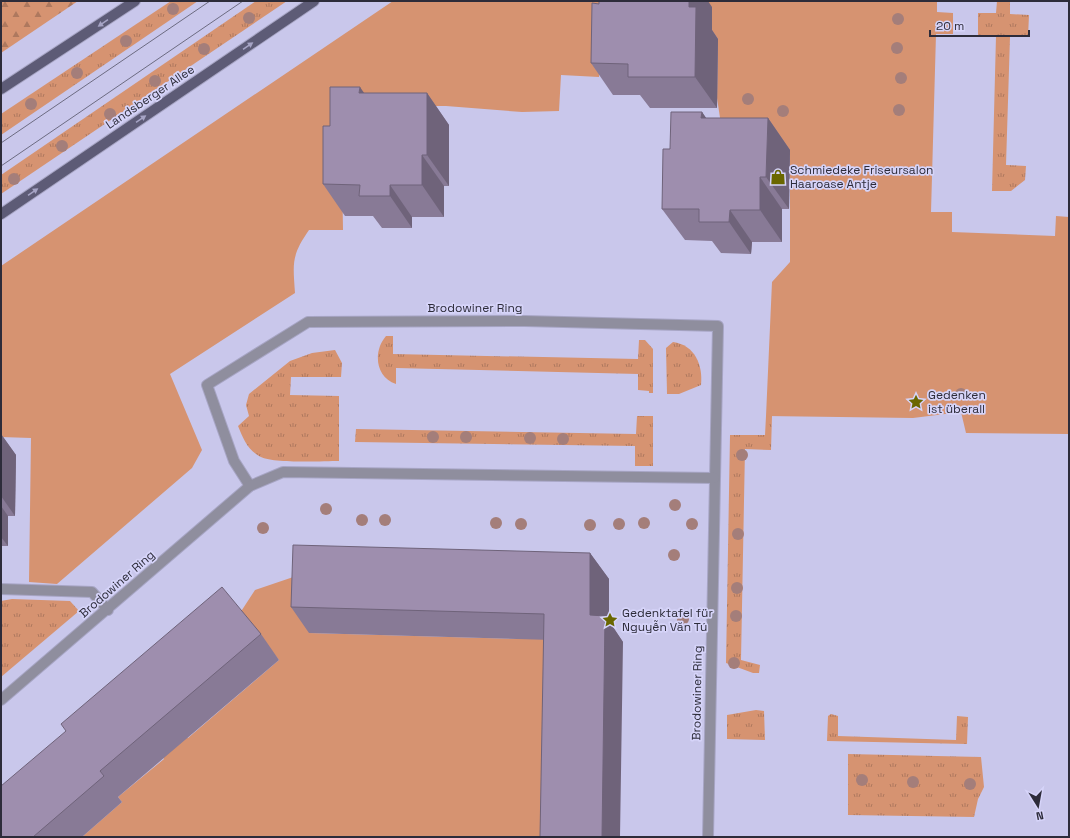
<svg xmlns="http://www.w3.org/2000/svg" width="1070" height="838" viewBox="0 0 1070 838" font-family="'Space Grotesk',sans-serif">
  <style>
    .grass { fill: url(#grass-tufts) }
    .forest { fill: url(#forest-firs) }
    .green { fill: #d69371 }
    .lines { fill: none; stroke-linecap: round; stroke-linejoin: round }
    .minor-casing { stroke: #a7a5c4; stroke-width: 12 }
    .major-casing { stroke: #a7a5c4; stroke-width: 12 }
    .minor { stroke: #8f8e9e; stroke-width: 10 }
    .major { stroke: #5d5b76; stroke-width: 10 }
    .tram { stroke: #6c6b81; stroke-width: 1 }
    .tree { fill: #a47e7a }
    .wall { fill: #887a96 }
    .shaded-wall { fill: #6f637a }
    .building { fill: #9e8eae; stroke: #6f637a }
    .oneway { fill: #a6a4c5 }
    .labels { text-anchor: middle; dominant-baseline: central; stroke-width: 3.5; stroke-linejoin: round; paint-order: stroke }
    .street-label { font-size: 12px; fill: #2d2c3a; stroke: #d6d4f9 }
    .poi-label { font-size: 12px; fill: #2d2c3a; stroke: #d6d4f9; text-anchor: start }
  </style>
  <defs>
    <pattern id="grass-tufts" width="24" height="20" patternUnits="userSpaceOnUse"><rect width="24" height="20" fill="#d69371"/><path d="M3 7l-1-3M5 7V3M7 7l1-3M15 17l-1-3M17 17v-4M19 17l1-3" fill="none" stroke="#ae785e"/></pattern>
    <pattern id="forest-firs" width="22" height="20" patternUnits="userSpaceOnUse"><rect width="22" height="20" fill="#d69371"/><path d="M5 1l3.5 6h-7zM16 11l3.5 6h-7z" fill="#ae785e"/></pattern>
  </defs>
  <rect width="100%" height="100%" fill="#c9c7eb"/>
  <g class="grass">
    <path d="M171,1h27l-197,134v-21z"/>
    <path d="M256,1h31l-286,193v-19z"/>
    <path d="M997,1h13v13l19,1 -1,22h-18l-4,128 20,1 -1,14 -14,11h-19l4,-155h-18v-23h18z"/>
    <path d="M386,336h7v18l245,5 1,-19h6l8,9v44h-4v-2l-11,-1v-16l-242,-6v16c-21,-7 -23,-33 -10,-48z"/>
    <path d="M673,342c22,3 30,23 28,43l-22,9h-12l-1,-46z"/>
    <path d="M335,350l7,13 -1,14h-50l-1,18 49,1v65c-17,0 -68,3 -80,-5 -12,-7 -16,-18 -21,-30l11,-10 -3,-11 3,-11 41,-33 22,-8z"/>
    <path d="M637,416h16v50h-18v-20l-280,-4 1,-13 280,5z"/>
    <path d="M766,416h6l-1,34 -26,-1 -4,211 19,5 -1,8h-6l-27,-10 4,-228h35z"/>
    <path d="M12,599l58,2 9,10 -78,66v-76z"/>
    <path d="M756,710l8,1 1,29 -38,-1v-24z"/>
    <path d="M831,714l7,2v20l118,4 1,-24 11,1 -1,27 -140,-3 1,-25z"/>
    <path d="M848,754l133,3 3,30 -6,12 -4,18 -126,-2z"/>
  </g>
  <path class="forest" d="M1,1h77l-77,52z"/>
  <g class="green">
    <path d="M393,1h223l-16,35 -1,41 -38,-2 -2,36 -37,1 -76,-6h-105l2,124h-34c-18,26 -16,33 -14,63l-125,81 32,76 -10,18 -135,116 -28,-2 2,-144 -30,-1v-171z"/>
    <path d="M691,1h246v11l16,1v21h-17l-5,178h21v20l103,4 1,-20 13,1v217l-103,-1 -5,-21 -48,6 -147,-2 6,-134 18,-20v-112l-66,-6 -7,-46 1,-59z"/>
    <path d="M311,571l-2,62 209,6 28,-12 12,210h-476l40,-35 -4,-5 46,-38 -3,-5 22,-20 5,4 91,-78 -39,-47 15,-23z"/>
  </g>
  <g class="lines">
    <defs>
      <g id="minor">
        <path d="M250,486l-16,-25 -27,-76 101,-63 217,-1 193,5 -10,511"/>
        <path d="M1,589l91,3 16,18"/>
        <path d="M1,700l249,-214 33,-14 431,6"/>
      </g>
      <g id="major">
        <path d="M1,89l134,-88"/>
        <path d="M1,214l313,-213"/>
      </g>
    </defs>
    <use href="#minor" class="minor-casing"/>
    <use href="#major" class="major-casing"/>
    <use href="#minor" class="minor"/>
    <use href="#major" class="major"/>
    <g class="tram">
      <path d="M1,143l209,-142"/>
      <path d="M1,166l242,-165"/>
    </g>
  </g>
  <g class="tree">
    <circle cx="173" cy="9" r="6"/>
    <circle cx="249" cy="18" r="6"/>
    <circle cx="898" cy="19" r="6"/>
    <circle cx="126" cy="41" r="6"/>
    <circle cx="897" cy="48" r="6"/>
    <circle cx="204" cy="49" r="6"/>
    <circle cx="77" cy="73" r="6"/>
    <circle cx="901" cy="78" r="6"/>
    <circle cx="155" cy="81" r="6"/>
    <circle cx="748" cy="99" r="6"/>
    <circle cx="31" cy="104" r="6"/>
    <circle cx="899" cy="110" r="6"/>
    <circle cx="783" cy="111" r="6"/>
    <circle cx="110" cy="114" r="6"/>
    <circle cx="62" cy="146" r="6"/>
    <circle cx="14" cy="179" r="6"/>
    <circle cx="961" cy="394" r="6"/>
    <circle cx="433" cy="437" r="6"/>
    <circle cx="466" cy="437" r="6"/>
    <circle cx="530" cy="438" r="6"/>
    <circle cx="563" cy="439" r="6"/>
    <circle cx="742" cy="455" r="6"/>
    <circle cx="675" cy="505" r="6"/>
    <circle cx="326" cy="509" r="6"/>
    <circle cx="362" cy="520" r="6"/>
    <circle cx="385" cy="520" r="6"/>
    <circle cx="496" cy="523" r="6"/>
    <circle cx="644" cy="523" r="6"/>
    <circle cx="521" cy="524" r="6"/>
    <circle cx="619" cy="524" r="6"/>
    <circle cx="692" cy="524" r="6"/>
    <circle cx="590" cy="525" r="6"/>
    <circle cx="263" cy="528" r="6"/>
    <circle cx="738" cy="534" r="6"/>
    <circle cx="674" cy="555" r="6"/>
    <circle cx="737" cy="588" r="6"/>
    <circle cx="736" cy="616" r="6"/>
    <circle cx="683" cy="619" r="6"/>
    <circle cx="734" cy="663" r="6"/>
    <circle cx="862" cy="780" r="6"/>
    <circle cx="913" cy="782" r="6"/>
    <circle cx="970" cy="784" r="6"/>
  </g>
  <g class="wall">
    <path d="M712,7v23l6,9 -1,69h-67l-10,-13h-27l-22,-32z"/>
    <path d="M364,93h63l22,32v61h-5v31h-32v11h-30l-9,-12h-28l-22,-32 7,-58z"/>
    <path d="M702,112l4,6h62l22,32 -1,59h-7v33h-30l-1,12 -30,-1 -9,-12 -27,-1 -23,-31 8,-60z"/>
    <path d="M1,434l15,21 -1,61h-7v30h-7z"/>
    <path d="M590,553l19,26v42l14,21 -314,-9 -18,-26z"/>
    <path d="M261,634l18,26 -161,137 4,5 -40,35h-81z"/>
  </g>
  <g class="shaded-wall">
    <path d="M689,1h19l4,6v23l6,9 -1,69 -22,-31 -6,-70z"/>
    <path d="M360,87l22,32 -23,-26z"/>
    <path d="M427,93l22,32v61l-22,-31z"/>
    <path d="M702,112l22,32 -23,-26z"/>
    <path d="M768,118l22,32 -1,59 -23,-32z"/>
    <path d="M422,155l22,31v31l-22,-32z"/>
    <path d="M760,177l22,32v33l-22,-32z"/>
    <path d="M390,185l22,32v11l-22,-32z"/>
    <path d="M730,210l22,32 -1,12 -22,-32z"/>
    <path d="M1,434l15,21 -1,61 -14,-20z"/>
    <path d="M1,506l7,10v30l-7,-9z"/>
    <path d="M590,553l19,26v42l14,21 -3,195h-18l-12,-222z"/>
  </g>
  <g class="building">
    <path d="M599,1h90v6h7l-1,70h-67v-13l-37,-1 1,-60 7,1z"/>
    <path d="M330,87h30l-1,6h68v62h-5v30h-32v11h-31l1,-11 -37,-1v-58h7z"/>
    <path d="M671,112h31l-1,6h67l-2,59h-6v33h-30l-1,12h-30v-13h-37l1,-60h7z"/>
    <path d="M293,545l297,8v62l15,1 -3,221h-62l4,-223 -253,-7z"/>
    <path d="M222,587l39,47 -161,137 4,5 -71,61h-32v-51l65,-55 -5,-7z"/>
  </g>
  <defs><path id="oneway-solid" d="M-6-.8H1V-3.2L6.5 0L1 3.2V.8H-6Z"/></defs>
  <g class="oneway">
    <use href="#oneway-solid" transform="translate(103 23) rotate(146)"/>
    <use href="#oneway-solid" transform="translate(248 46) rotate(-34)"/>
    <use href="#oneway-solid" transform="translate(141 119) rotate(-34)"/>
    <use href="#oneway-solid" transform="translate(33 192) rotate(-34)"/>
  </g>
  <defs>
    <symbol id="shop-bare" viewBox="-9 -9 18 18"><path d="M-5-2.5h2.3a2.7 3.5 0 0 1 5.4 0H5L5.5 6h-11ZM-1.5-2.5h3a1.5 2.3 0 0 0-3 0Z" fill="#6a6700" stroke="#d6d4f9" stroke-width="2.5" paint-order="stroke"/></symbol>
    <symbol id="sight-bare" viewBox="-9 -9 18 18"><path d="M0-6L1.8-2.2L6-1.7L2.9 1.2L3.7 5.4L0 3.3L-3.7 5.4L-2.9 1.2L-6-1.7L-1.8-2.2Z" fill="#6a6700" stroke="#d6d4f9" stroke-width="2.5" paint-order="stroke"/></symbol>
  </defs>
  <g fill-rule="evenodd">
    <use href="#shop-bare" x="767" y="166" width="22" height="22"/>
    <use href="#sight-bare" x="905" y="391" width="22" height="22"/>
    <use href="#sight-bare" x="599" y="609" width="22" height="22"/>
  </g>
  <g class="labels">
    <g class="street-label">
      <text transform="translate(150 97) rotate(-34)">Landsberger Allee</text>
      <text x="475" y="308">Brodowiner Ring</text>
      <text transform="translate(117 584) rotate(-41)">Brodowiner Ring</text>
      <text transform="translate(697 693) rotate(-89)">Brodowiner Ring</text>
    </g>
    <g class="poi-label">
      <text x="790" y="170">Schmiedeke Friseursalon<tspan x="790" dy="14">Haaroase Antje</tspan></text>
      <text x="928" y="395">Gedenken<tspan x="928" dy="14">ist überall</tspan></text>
      <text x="622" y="613">Gedenktafel für<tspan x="622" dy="14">Nguyễn Văn Tú</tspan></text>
    </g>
  </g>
  <rect width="1070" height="838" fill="none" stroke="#2d2c3a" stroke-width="4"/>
  <g transform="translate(1038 806) rotate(169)" stroke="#d6d4f9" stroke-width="3" paint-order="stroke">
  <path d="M0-3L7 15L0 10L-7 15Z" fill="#2d2c3a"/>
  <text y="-6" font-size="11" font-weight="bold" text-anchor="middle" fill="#2d2c3a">N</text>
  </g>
  <path d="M930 30v6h99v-6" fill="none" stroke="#2d2c3a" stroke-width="2"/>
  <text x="936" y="30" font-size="12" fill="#2d2c3a" stroke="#d6d4f9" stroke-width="3" paint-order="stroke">20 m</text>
</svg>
